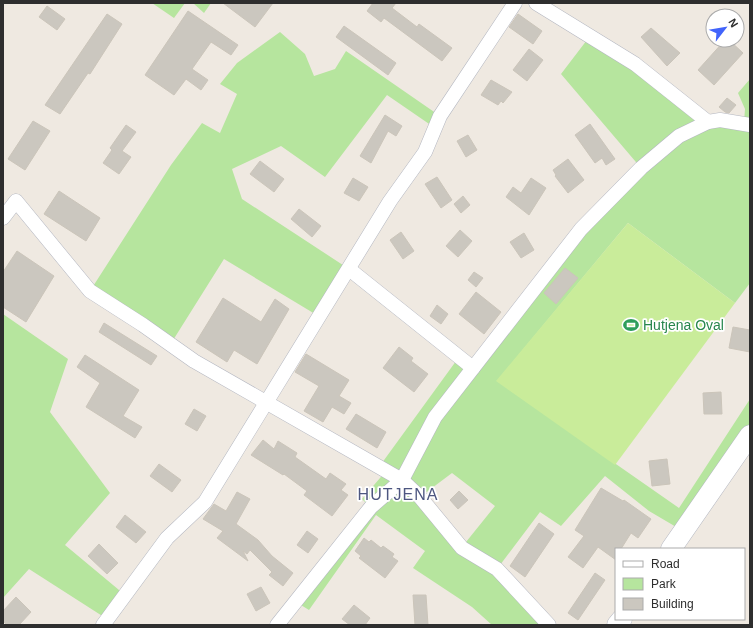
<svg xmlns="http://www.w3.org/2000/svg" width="753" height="628" viewBox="0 0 753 628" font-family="Arial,sans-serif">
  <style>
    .green { fill: #b6e59e; fill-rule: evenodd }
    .pitch { fill: #c9ec9a }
    .building { fill: #cbc7bf; stroke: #cbc5ba }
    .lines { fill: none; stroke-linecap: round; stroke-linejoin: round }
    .minor-casing { stroke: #b4b7c1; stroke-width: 15 }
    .secondary-casing { stroke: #b4b7c1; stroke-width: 21 }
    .minor { stroke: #fff; stroke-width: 14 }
    .secondary { stroke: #fff; stroke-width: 20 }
    .labels { text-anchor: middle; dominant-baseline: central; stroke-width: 3.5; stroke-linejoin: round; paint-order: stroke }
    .leisure-label { font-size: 14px; fill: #27864d; stroke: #fff; text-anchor: start }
    .quarter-label { font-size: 16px; letter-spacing: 1px; fill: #4d5680; stroke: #fff }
  </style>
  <rect width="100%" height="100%" fill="#efe9e1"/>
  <g class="green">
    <path d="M152,3h33l-11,15z"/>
    <path d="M193,3h18l-7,10z"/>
    <path d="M280,32l25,22 9,22 21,-7 11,-18 94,65 -5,12 -48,-33 -62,82 -44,-31 -49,23 10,30 107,70 -29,48 -96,-58 -54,86 -80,-54 81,-126 31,-42 18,10 17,-39 -17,-10 17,-21z"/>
    <path d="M590,36l118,86h36l1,-13 -7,-16 12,-14v204l-15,20 -107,-80 -131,158 182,127 71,-109v36l-67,96 -34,-20 -44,-35 -44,50 -21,-14 -43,57 52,56h-57l-20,-18 -59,-39 12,-17 -49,-36 -67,95 -13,-8 74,-95 -8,-8 24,-28 -7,-4 80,-110 14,11 168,-200 -80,-94zM452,473l43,33 -33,41 -42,-50z"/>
    <path d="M3,314l65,45 -18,53 60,81 -45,52 60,50 -18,24 -78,-50 -26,29z"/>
  </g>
  <path class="pitch" d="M628,223l107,80 -120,162 -119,-84z"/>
  <g class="building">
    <path d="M223,3h50l-18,24z"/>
    <path d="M373,3h23l-4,5 25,19 2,-3 33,24 -10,13 -58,-43 -3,4 -14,-11z"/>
    <path d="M47,6l18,13 -8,11 -18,-13z"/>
    <path d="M188,11l50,34 -7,10 -20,-13 -19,27 16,11 -7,10 -15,-11 -12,16 -29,-20z"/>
    <path d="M107,14l15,10 -32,50 -2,-1 -28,41 -15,-9z"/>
    <path d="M518,14l24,17 -9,13 -24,-17z"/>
    <path d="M344,26l52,37 -8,12 -52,-38z"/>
    <path d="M651,28l29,25 -13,13 -26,-29z"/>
    <path d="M725,40h4l14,13 -29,32 -16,-15z"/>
    <path d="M529,49l14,11 -16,21 -14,-11z"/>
    <path d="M491,80l21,12 -9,11 -2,-2 -3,4 -17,-10z"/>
    <path d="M727,98l9,7 -7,8 -4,-1 -6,-5z"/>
    <path d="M385,115l17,11 -6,10 -8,-5 -17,32 -11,-7z"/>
    <path d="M33,121l17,10 -25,39 -17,-11z"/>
    <path d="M590,124l25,35 -9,6 -4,-7 -7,5 -20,-28z"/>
    <path d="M126,125l10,7 -14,19 9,6 -12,17 -16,-11 9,-13 -2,-2z"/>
    <path d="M468,135l9,15 -11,7 -9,-16z"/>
    <path d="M568,159l16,21 -16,13 -13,-17 1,-1 -3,-5z"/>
    <path d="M260,161l24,18 -10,13 -24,-18z"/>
    <path d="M437,177l15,23 -11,8 -16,-24z"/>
    <path d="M353,178l15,9 -9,14 -15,-8z"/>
    <path d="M531,178l15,10 -17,27 -23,-18 7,-10 8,6z"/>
    <path d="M59,191l41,27 -14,23 -42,-27z"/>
    <path d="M463,196l7,9 -9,8 -7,-9z"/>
    <path d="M299,209l22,17 -9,11 -21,-18z"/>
    <path d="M460,230l12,11 -14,16 -12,-11z"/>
    <path d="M401,232l13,19 -11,8 -13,-19z"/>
    <path d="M524,233l10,17 -13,8 -11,-16z"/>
    <path d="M17,251l37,25 -28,46 -23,-15v-35z"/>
    <path d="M565,268l13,10 -22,26 -12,-11z"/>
    <path d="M474,272l9,6 -7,9 -8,-7z"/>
    <path d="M476,292l25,20 -17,22 -25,-20z"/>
    <path d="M223,298l38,24 14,-23 14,10 -32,55 -23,-14 -7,12 -31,-20z"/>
    <path d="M437,305l11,9 -7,10 -11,-8z"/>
    <path d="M104,323l53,33 -6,9 -52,-33z"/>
    <path d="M733,327l17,3v22l-21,-4z"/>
    <path d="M399,347l14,11 -2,3 17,13 -14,18 -31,-24z"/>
    <path d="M306,354l43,26 -10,16 12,7 -7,11 -12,-7 -9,15 -19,-11 15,-25 -24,-14z"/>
    <path d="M85,355l54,35 -16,26 19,11 -7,11 -49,-31 14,-24 -23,-16z"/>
    <path d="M721,392l1,22h-18l-1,-21z"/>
    <path d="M194,409l12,7 -9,15 -12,-7z"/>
    <path d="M356,414l30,18 -9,16 -31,-19z"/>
    <path d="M263,440l11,9 4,-8 19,12 -2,4 31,22 4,-6 16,11 -5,6 7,5 -16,21 -28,-21 3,-4 -23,-17 -1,1 -32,-20z"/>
    <path d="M667,459l3,25 -18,2 -3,-25z"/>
    <path d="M159,464l22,16 -9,12 -22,-16z"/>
    <path d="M601,488l22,13 1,-1 27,19 -13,19 -7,-5 -10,16h-5v11l-18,-13 -15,21 -15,-11 16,-21 -9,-6z"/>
    <path d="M459,491l9,9 -10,9 -8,-9z"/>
    <path d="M237,492l13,7 -14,25 22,16 14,16 21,17 -10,13 -14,-11 3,-3 -22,-22 -3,4 -4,-3 5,10 -31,-23 6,-7 -20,-12 11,-15 12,7z"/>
    <path d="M125,515l21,17 -10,11 -20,-16z"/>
    <path d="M539,523l15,11 -29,43 -15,-11z"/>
    <path d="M307,531l11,8 -10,14 -11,-8z"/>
    <path d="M364,538l5,4 2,-2 10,8 2,-2 11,8 -2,3 6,4 -13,17 -26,-20 2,-2 -6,-5z"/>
    <path d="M99,544l19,19 -11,11 -19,-18z"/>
    <path d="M595,573l10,7 -27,40 -10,-7z"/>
    <path d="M261,587l9,16 -14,8 -9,-17z"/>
    <path d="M413,595h13l2,30h-13z"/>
    <path d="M16,597l15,15 -12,13h-12l-4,-4v-10z"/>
    <path d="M354,605l16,13 -5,7h-15l-8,-6z"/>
  </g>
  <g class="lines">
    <defs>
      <g id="minor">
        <path d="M536,3l99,61 73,58"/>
        <path d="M3,218l13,-17 74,90 53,34 51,36 208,119 18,17 42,51 35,21 52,56"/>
        <path d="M349,269l124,99"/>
        <path d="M103,625l64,-87 38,-36 185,-301 35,-49 15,-36 75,-113"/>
        <path d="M277,625l94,-118 31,-27 33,-63 146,-188 60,-61 38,-32 29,-14 12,-2 30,5"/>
      </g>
      <g id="secondary">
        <path d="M671,549l79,-114"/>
        <path d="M617,625l5,-6"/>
      </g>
    </defs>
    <use href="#minor" class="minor-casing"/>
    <use href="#secondary" class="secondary-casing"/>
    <use href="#minor" class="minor"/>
    <use href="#secondary" class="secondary"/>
  </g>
  <defs>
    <symbol id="stadium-bare" viewBox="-9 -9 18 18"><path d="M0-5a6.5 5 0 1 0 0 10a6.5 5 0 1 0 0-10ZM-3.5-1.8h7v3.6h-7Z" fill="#2e9e5b" stroke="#fff" stroke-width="2.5" paint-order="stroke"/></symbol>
  </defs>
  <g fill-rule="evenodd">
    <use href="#stadium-bare" x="620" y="314" width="22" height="22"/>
  </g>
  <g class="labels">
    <g class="leisure-label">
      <text x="643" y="325">Hutjena Oval</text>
    </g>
    <g class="quarter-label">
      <text x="398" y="494">HUTJENA</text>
    </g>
  </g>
  <rect width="753" height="628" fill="none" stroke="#2e2e2e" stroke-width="8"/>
  <rect x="615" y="548" width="130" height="72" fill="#ffffff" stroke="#ababab"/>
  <rect x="623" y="561" width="20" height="6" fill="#ffffff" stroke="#ababab"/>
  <text x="651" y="568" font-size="12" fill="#2e2e2e">Road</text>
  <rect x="623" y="578" width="20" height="12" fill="#b6e59e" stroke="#ababab"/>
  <text x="651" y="588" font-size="12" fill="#2e2e2e">Park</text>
  <rect x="623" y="598" width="20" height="12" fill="#cbc7bf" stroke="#ababab"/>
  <text x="651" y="608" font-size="12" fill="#2e2e2e">Building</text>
  <g transform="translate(725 28) rotate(59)"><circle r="19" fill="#ffffff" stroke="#ababab"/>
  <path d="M0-3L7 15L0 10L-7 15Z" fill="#4264fb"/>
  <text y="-6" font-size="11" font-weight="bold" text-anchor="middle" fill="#2e2e2e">N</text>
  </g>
</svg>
